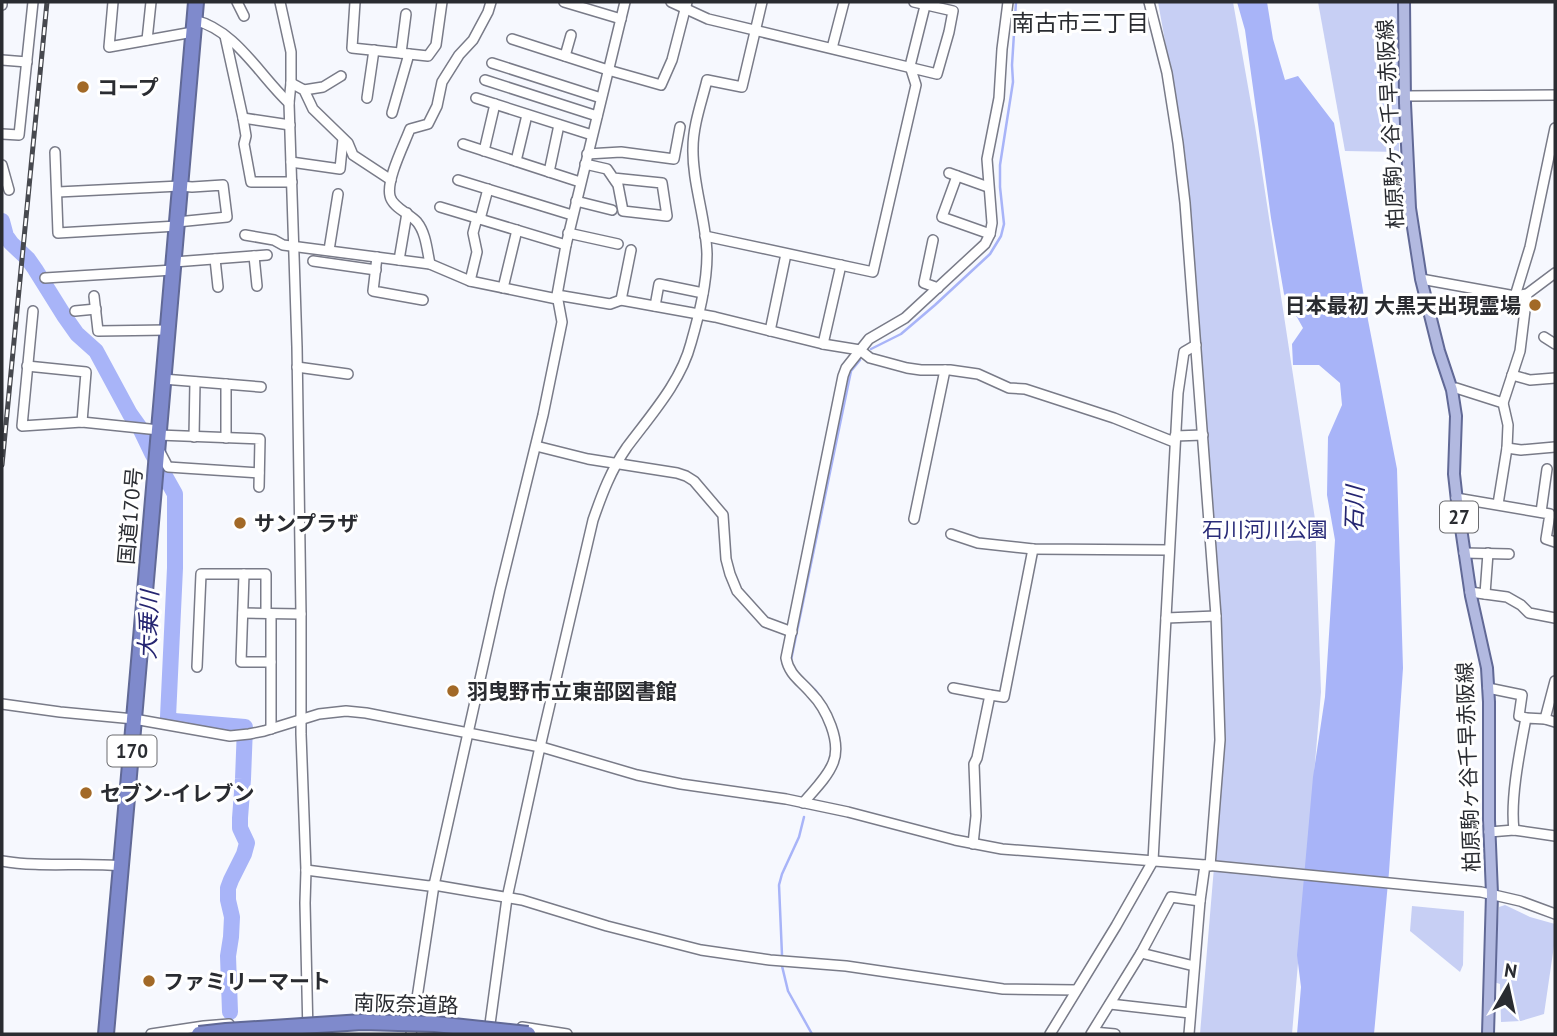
<svg xmlns="http://www.w3.org/2000/svg" width="1557" height="1036" viewBox="0 0 1557 1036" font-family="'PT Sans','Noto Sans JP',sans-serif">
  <style>
    .green { fill: #c7cff4 }
    .water { fill: #a8b4f8 }
    .lines { fill: none; stroke-linecap: round; stroke-linejoin: round }
    .stream { stroke: #a8b4f8; stroke-width: 2.5 }
    .river { stroke: #a8b4f8; stroke-width: 16 }
    .minor-casing { stroke: #797b88; stroke-width: 12 }
    .major-casing { stroke: #616996; stroke-width: 14 }
    .highway-casing { stroke: #616996; stroke-width: 18 }
    .minor { stroke: #fff; stroke-width: 9 }
    .major { stroke: #b2b9e0; stroke-width: 10 }
    .highway { stroke: #7f8acc; stroke-width: 14 }
    .rail-casing { stroke: #47494f; stroke-width: 5 }
    .rail { stroke: #fff; stroke-width: 2.5; stroke-dasharray: 8; stroke-linecap: butt }
    .highway-bridge-casing { stroke: #616996; stroke-width: 18; stroke-linecap: butt }
    .highway-bridge { stroke: #7f8acc; stroke-width: 14 }
    .poi-dot { fill: #a26927; stroke: #fff; stroke-width: 2.5 }
    .labels { text-anchor: middle; dominant-baseline: central; stroke-width: 6; stroke-linejoin: round; paint-order: stroke }
    .shield { fill: #fff; stroke: #6a6b6f; stroke-width: 2 }
    .shield-label { font-size: 19px; font-weight: bold; fill: #2a2c31 }
    .poi-label { font-size: 21px; font-weight: bold; fill: #2a2c31; stroke: #fff; text-anchor: start }
    .street-label { font-size: 21px; fill: #2a2c31; stroke: #fff }
    .park-label { font-size: 21px; fill: #2a2c79; stroke: #fff }
    .neighbourhood-label { font-size: 23px; fill: #2a2c31; stroke: #fff }
    .water-label { font-size: 23px; font-style: italic; fill: #252571; stroke: #fff }
  </style>
  <rect width="100%" height="100%" fill="#f6f8fe"/>
  <g class="green">
    <path d="M1158,2h75l22,124 60,393 6,173 -29,342h-92l24,-286 -5,-158 -34,-437z"/>
    <path d="M1318,2h81v150l-54,-1z"/>
    <path d="M1505,905l25,12 25,7v15l-11,75 -23,7 -20,1 -1,-38 -6,-2 5,-75z"/>
    <path d="M1412,906l52,5 -1,54 -3,7 -50,-41z"/>
  </g>
  <path class="water" d="M1237,2h30l6,37 12,41 13,-4 36,47 34,197 29,149 6,199 -14,204 -15,162h-77l4,-47 -4,-32 16,-178 12,-80 10,-157 -8,-45 1,-58 14,-32 -2,-22 -21,-18h-26l-1,-21 11,-16 -19,-34 -13,-76 -26,-188z"/>
  <g class="lines">
    <g class="stream">
      <path d="M871,349l30,-15 34,-29 55,-51 11,-18 3,-12 -4,-37v-22l13,-83 -1,-17 4,-63"/>
      <path d="M792,662l-1,-2 60,-289 9,-11"/>
      <path d="M798,674l18,17 6,9"/>
      <path d="M782,955l-3,-70 3,-11 17,-37 5,-20"/>
      <path d="M782,966l6,25 24,43"/>
    </g>
    <path class="river" d="M2,221l4,15 5,7 17,16 7,10 30,48 12,17 19,17 34,63 10,14 12,25 23,41v74l-7,149 6,4 71,6 -2,52 -3,39v10l7,15 -3,11 -13,26 -3,8v12l4,17 -1,20 -3,19 2,56"/>
    <defs>
      <g id="minor">
        <path d="M113,2l-4,45 84,-15"/>
        <path d="M237,2l7,14"/>
        <path d="M280,2l11,50v31l-2,20 8,244 4,267v120l5,136 -1,33 3,131"/>
        <path d="M355,2l-3,46 76,8 8,-11 6,-43"/>
        <path d="M564,2l57,17"/>
        <path d="M671,2l37,17 229,55 12,-42 4,-21 -39,-9"/>
        <path d="M1149,2l18,71 11,70 7,60 31,413 4,124 -10,126"/>
        <path d="M2,5v-3"/>
        <path d="M194,20c42,10 65,55 95,83"/>
        <path d="M225,36l18,82 3,18 -2,8 7,38h41"/>
        <path d="M512,39l96,31 53,15 11,-25 15,-58"/>
        <path d="M147,40l4,-38"/>
        <path d="M832,48l12,-46"/>
        <path d="M401,53l5,-39"/>
        <path d="M565,56l6,-21"/>
        <path d="M2,60l25,2"/>
        <path d="M492,63l109,35"/>
        <path d="M485,80l112,36"/>
        <path d="M291,83l13,7 9,19 35,34 5,12 38,25"/>
        <path d="M304,90l19,-3 18,-11"/>
        <path d="M1405,96l150,-1"/>
        <path d="M367,98l7,-48"/>
        <path d="M476,98l116,37"/>
        <path d="M392,113l17,-59"/>
        <path d="M243,118l47,7"/>
        <path d="M2,134l17,1 14,-133"/>
        <path d="M463,144l117,38"/>
        <path d="M484,151l11,-47"/>
        <path d="M55,152l3,81 119,-7"/>
        <path d="M587,154l34,-2 53,7 6,-32"/>
        <path d="M516,161l11,-46"/>
        <path d="M291,162l49,7 3,-30"/>
        <path d="M585,164l22,5 11,16 5,26 44,5 -5,-33 -49,-5"/>
        <path d="M2,165l7,25"/>
        <path d="M549,172l10,-47"/>
        <path d="M949,173l39,14"/>
        <path d="M957,176l-15,41 48,17"/>
        <path d="M458,180l114,35"/>
        <path d="M58,192l122,-6 12,1 31,-2 4,32 -50,5"/>
        <path d="M576,201l36,9"/>
        <path d="M440,207l126,38"/>
        <path d="M480,219l8,-30"/>
        <path d="M568,233l50,11"/>
        <path d="M245,235l29,5 9,5 147,19 40,17 87,18"/>
        <path d="M705,236l168,36 43,-187 -6,-19 16,-64"/>
        <path d="M933,240l-9,43 14,5"/>
        <path d="M329,250l9,-56"/>
        <path d="M254,256l3,30"/>
        <path d="M377,257l-4,34 50,9"/>
        <path d="M215,259l3,28"/>
        <path d="M399,260l8,-47"/>
        <path d="M313,261l63,9"/>
        <path d="M174,262l93,-7"/>
        <path d="M430,264c-3,-14 -4,-31 -13,-42 -7,-8 -25,-15 -27,-26 -4,-16 14,-51 20,-67l18,-5 9,-18 5,-24 17,-27 14,-15 15,-28 3,-10"/>
        <path d="M45,278l128,-8"/>
        <path d="M1421,279l94,17 12,-2 28,-21"/>
        <path d="M470,281l7,-29 -4,-19 4,-15"/>
        <path d="M503,288l14,-58"/>
        <path d="M557,295l53,9 11,-4 94,17 108,27 37,6 10,8 37,10 14,2h29l28,4 31,14 16,1 89,29 60,24"/>
        <path d="M94,296l4,35 70,-1"/>
        <path d="M1515,296l15,-49 25,-119"/>
        <path d="M621,300l10,-50"/>
        <path d="M655,306l4,-22 44,9"/>
        <path d="M33,311l-11,115 60,-4 77,8"/>
        <path d="M75,311l21,-2"/>
        <path d="M770,331l16,-77"/>
        <path d="M1544,337l11,7"/>
        <path d="M823,344l18,-79"/>
        <path d="M27,366l59,6 -4,50"/>
        <path d="M297,367l51,7"/>
        <path d="M1512,375l18,5 25,-2"/>
        <path d="M163,379l98,8"/>
        <path d="M1452,390l4,-2 47,15 5,22 -1,23 -9,56"/>
        <path d="M1503,403l17,-52 7,-57"/>
        <path d="M158,435l102,4 -1,48"/>
        <path d="M1175,436l28,-1"/>
        <path d="M194,437l1,-55"/>
        <path d="M226,438v-54"/>
        <path d="M536,446l52,13 89,14 9,3 8,5 29,34 3,44 4,15 7,17 28,31 27,10"/>
        <path d="M158,448l10,19 91,6"/>
        <path d="M1507,448l14,2 34,-3"/>
        <path d="M1456,498l94,16 -4,25 9,3"/>
        <path d="M1541,512l6,-43"/>
        <path d="M914,519l31,-149"/>
        <path d="M951,534l27,9 55,6 136,1"/>
        <path d="M1464,553l45,1"/>
        <path d="M244,574l-3,88h30"/>
        <path d="M1470,592l37,5 14,8 8,8 26,5"/>
        <path d="M1485,594l3,-41"/>
        <path d="M243,613l58,1"/>
        <path d="M1166,618l50,-2"/>
        <path d="M197,667l4,-93h65v39"/>
        <path d="M953,688l37,7 -13,63 -3,6 2,52 -3,28"/>
        <path d="M1488,688l34,7 -3,21 7,2"/>
        <path d="M990,695l14,2 29,-148"/>
        <path d="M2,704l58,8 74,7 96,17 19,-2 15,-3 55,-17 27,-3 20,2 179,35 92,27 44,9 105,15 62,13 107,28 47,9 203,16 276,27 39,9 35,13"/>
        <path d="M1545,719l10,-38"/>
        <path d="M271,729v-115"/>
        <path d="M803,803c10,-12 24,-25 30,-40 9,-21 -7,-55 -22,-70 -10,-12 -22,-18 -25,-35l57,-282 3,-8 23,-29 36,-21 80,-74 5,-10 2,-11 -5,-64 12,-61 3,-49 6,-47"/>
        <path d="M1514,830c-4,-31 6,-80 12,-112l19,1 10,3"/>
        <path d="M1489,832l25,-2 41,6"/>
        <path d="M2,861c39,7 79,1 119,5"/>
        <path d="M306,870l123,16 5,-1 88,15 85,26 94,24 69,10 76,6 157,23 73,1"/>
        <path d="M1141,953l53,13"/>
        <path d="M1110,1004l80,9"/>
        <path d="M490,1024l17,-126 33,-151 53,-227c9,-26 18,-50 34,-73 23,-31 54,-65 64,-104 8,-28 16,-59 16,-89 -1,-36 -15,-71 -14,-106 0,-23 9,-47 14,-68l35,7 20,-85"/>
        <path d="M522,1027l45,7"/>
        <path d="M1093,1032l22,2"/>
        <path d="M151,1034l53,-8 25,-2"/>
        <path d="M411,1034l3,-16 20,-133 66,-295 43,-175 19,-93 -5,-27 9,-50 59,-243"/>
        <path d="M1050,1034l66,-108 37,-65 25,-468 6,-41 12,-7"/>
        <path d="M1091,1034l50,-81 30,-56 29,4"/>
        <path d="M1189,1034l11,-133 5,-36"/>
      </g>
      <path id="major" d="M1404,2l1,101 5,105 11,71 18,72 13,39 4,26 -2,58 3,27 14,95 16,72 2,34v118l3,74 -4,140"/>
      <path id="highway" d="M106,1034l28,-315 62,-717"/>
    </defs>
    <use href="#minor" class="minor-casing"/>
    <use href="#major" class="major-casing"/>
    <use href="#highway" class="highway-casing"/>
    <use href="#minor" class="minor"/>
    <use href="#major" class="major"/>
    <use href="#highway" class="highway"/>
    <defs>
      <path id="rail" d="M2,465l45,-463"/>
    </defs>
    <use href="#rail" class="rail-casing"/>
    <use href="#rail" class="rail"/>
    <defs>
      <path id="highway-bridge" d="M199,1034l27,-3 136,-9 73,2 93,10"/>
    </defs>
    <use href="#highway-bridge" class="highway-bridge-casing"/>
    <use href="#highway-bridge" class="highway-bridge"/>
  </g>
  <g class="poi-dot">
    <circle cx="83" cy="87" r="7"/>
    <circle cx="1535" cy="305" r="7"/>
    <circle cx="240" cy="523" r="7"/>
    <circle cx="453" cy="691" r="7"/>
    <circle cx="86" cy="793" r="7"/>
    <circle cx="149" cy="981" r="7"/>
  </g>
  <g class="labels">
    <g class="shield">
      <rect x="1440" y="501.5" width="38" height="31" rx="5"/>
      <rect x="107.5" y="735.5" width="49" height="31" rx="5"/>
    </g>
    <g class="shield-label">
      <text x="1459" y="517">27</text>
      <text x="132" y="751">170</text>
    </g>
    <g class="poi-label">
      <text x="97" y="87">コープ</text>
      <text x="1521" y="305" text-anchor="end">日本最初 大黒天出現霊場</text>
      <text x="254" y="523">サンプラザ</text>
      <text x="467" y="691">羽曳野市立東部図書館</text>
      <text x="100" y="793">セブン-イレブン</text>
      <text x="163" y="981">ファミリーマート</text>
    </g>
    <g class="street-label">
      <text transform="translate(1390 124) rotate(-93)">柏原駒ヶ谷千早赤阪線</text>
      <text transform="translate(130 516) rotate(-85)">国道170号</text>
      <text transform="translate(1468 767) rotate(-92)">柏原駒ヶ谷千早赤阪線</text>
      <text transform="translate(406 1004) rotate(2)">南阪奈道路</text>
    </g>
    <g class="park-label">
      <text x="1265" y="529">石川河川公園</text>
    </g>
    <g class="neighbourhood-label">
      <text x="1080" y="22">南古市三丁目</text>
    </g>
    <g class="water-label">
      <text transform="translate(1354 509) rotate(-88)">石川</text>
      <text transform="translate(148 625) rotate(-88)">大乗川</text>
    </g>
  </g>
  <rect width="1557" height="1036" fill="none" stroke="#2a2c31" stroke-width="7"/>
  <g transform="translate(1508 987) rotate(9)" stroke="#ffffff" stroke-width="5" paint-order="stroke">
  <path d="M0-5L12 26L0 18L-12 26Z" fill="#2a2c31"/>
  <text y="-10" font-size="19" font-weight="bold" text-anchor="middle" fill="#2a2c31">N</text>
  </g>
</svg>
